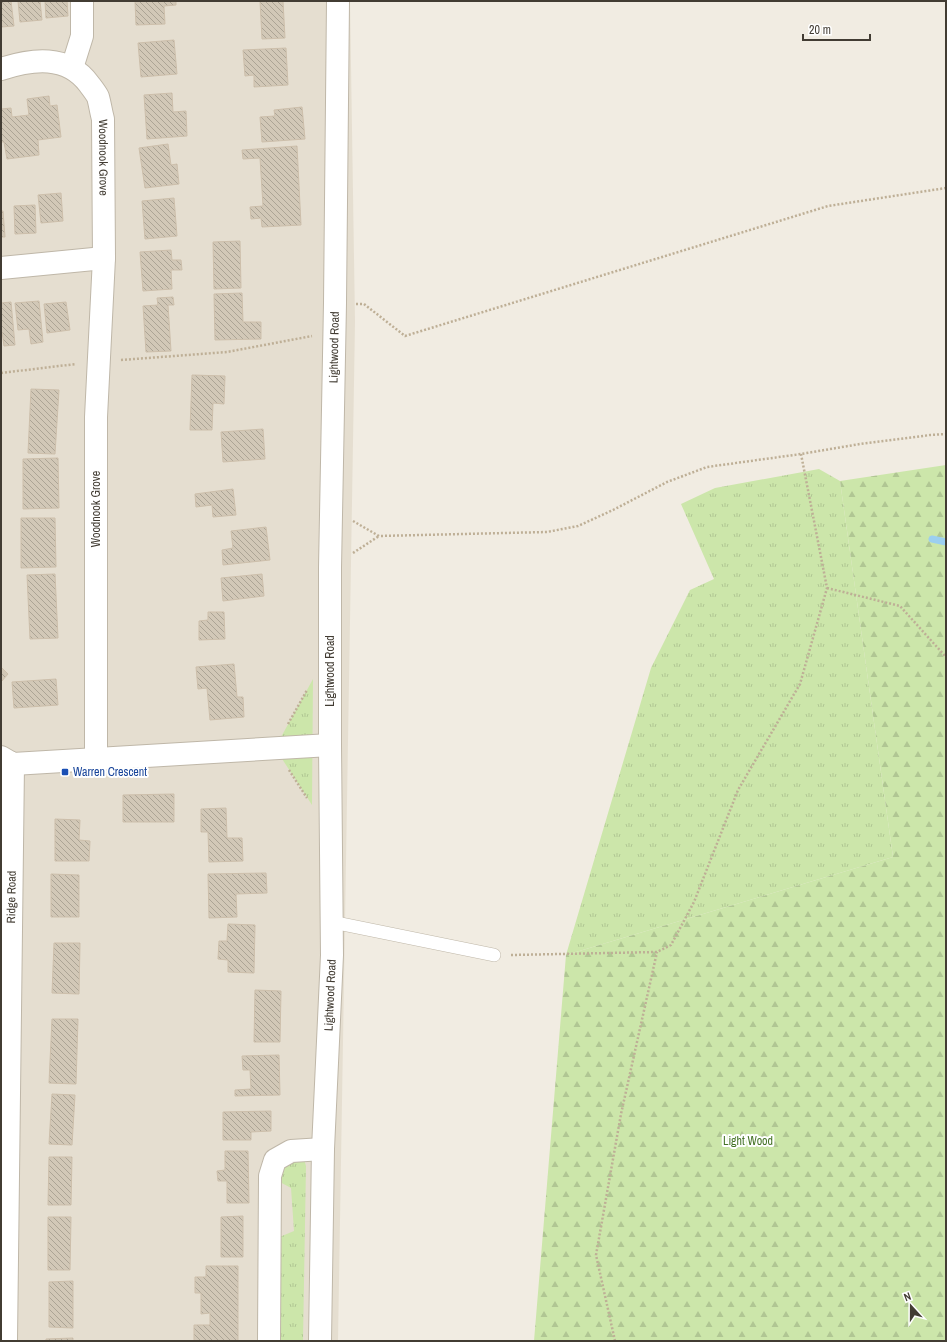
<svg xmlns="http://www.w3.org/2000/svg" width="947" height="1342" viewBox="0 0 947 1342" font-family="'Archivo Narrow',sans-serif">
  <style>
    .residential { fill: #e5ded0 }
    .grass { fill: url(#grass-tufts) }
    .forest { fill: url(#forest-firs) }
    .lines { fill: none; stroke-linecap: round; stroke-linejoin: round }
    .stream { stroke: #9ccff0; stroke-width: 7 }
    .building { fill: url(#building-back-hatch); stroke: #cdbfab }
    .lane-casing { stroke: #bfb7a8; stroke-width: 14 }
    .street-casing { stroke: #bfb7a8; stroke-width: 24 }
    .path { stroke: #beaf96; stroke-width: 2.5; stroke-dasharray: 2 2; stroke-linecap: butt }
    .lane { stroke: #fff; stroke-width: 13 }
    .street { stroke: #fff; stroke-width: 22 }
    .transit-dot { fill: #1a4fb4; stroke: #fff; stroke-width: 1.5 }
    .labels { text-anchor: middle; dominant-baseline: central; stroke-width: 4; stroke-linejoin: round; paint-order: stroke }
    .street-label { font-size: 12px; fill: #423c33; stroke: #fff }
    .transit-label { font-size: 12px; fill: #164399; stroke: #fff; text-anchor: start }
    .park-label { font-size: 12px; fill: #457327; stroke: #fff }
  </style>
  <defs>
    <pattern id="grass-tufts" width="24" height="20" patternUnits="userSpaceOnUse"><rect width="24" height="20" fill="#cce6aa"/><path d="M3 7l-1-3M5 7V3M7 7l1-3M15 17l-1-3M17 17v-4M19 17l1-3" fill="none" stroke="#b0c693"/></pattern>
    <pattern id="forest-firs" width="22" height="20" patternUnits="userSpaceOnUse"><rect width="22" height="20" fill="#cce6aa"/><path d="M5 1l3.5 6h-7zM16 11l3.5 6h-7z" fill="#b0c693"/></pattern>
    <pattern id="building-back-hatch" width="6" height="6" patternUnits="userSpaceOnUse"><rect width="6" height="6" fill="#d2c8b7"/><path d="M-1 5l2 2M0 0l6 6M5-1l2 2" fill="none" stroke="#aca495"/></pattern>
  </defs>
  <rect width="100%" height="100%" fill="#f1ece2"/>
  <path class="residential" d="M1,1h349l5,321 -17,1019h-337z"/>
  <g class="grass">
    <path d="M819,469l21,12 53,376 -327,98 85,-287 39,-78 24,-11 -33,-75 34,-16z"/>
    <path d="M313,679l-1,126 -37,-57z"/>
    <path d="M303,1156l3,10 -3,175h-28l2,-103 17,-7 -3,-43 -13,-7 4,-16z"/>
  </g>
  <path class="forest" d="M946,465v876h-412l32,-386 327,-98 -53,-376z"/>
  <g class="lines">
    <path class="stream" d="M932,539l14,3"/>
  </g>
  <g class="building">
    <path d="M1,1h10l3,25 -13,1z"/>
    <path d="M18,1h22l2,19 -22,2z"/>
    <path d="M45,1h22l1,15 -22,2z"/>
    <path d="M135,1h41v4l-12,1 1,18 -29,1z"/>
    <path d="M260,1h23l2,37 -23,1z"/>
    <path d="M174,40l3,34 -36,3 -3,-34z"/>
    <path d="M286,48l2,37 -34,2v-12l-9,1 -2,-26z"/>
    <path d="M172,93l1,19 13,-1 1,25 -40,3 -3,-44z"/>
    <path d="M49,96l1,10 7,-1 4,32 -23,3 1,15 -32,4 -3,-17h-3v-33l10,-1 1,9 17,-2 -2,-16z"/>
    <path d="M302,107l3,32 -43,3 -2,-25 15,-1 -1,-6z"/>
    <path d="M168,144l3,21 6,-1 2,20 -34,4 -6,-40z"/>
    <path d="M297,146l4,79 -39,2 -1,-9 -10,1 -1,-12 13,-1 -3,-48 -17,1 -1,-9z"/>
    <path d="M61,193l2,28 -22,2 -3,-28z"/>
    <path d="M174,198l3,38 -32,3 -3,-38z"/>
    <path d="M35,205l1,28 -21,1 -1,-28z"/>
    <path d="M1,211h2l2,26h-4z"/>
    <path d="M240,241l1,47 -27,1 -1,-47z"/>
    <path d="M171,250l1,10h9l1,10h-11l1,19 -29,2 -3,-39z"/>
    <path d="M242,293l1,29h18v17l-46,1 -1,-46z"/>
    <path d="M173,297l1,8h-6l3,46 -25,1 -3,-46 15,-1 -1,-7z"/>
    <path d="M39,301l4,41 -12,2 -2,-15 -11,1 -3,-27z"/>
    <path d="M11,302l4,43 -11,1 -2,-14h-1v-29z"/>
    <path d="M66,302l4,28 -23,3 -3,-29z"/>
    <path d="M192,375l33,1 -1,28 -11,-1 -1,27h-22z"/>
    <path d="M31,389l28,1 -4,64 -27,-1z"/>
    <path d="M263,429l2,30 -42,3 -2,-30z"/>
    <path d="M58,458l1,50 -36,1v-50z"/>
    <path d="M233,489l3,26 -23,2 -1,-12 -16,2 -1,-13z"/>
    <path d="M21,518h34l1,49 -35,1z"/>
    <path d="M266,527l4,33 -47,5 -1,-15 11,-2 -2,-17z"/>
    <path d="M55,574l3,64 -28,1 -3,-64z"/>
    <path d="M262,574l2,22 -41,5 -2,-23z"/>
    <path d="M208,612h16l1,27 -26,1v-19l9,-1z"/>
    <path d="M234,664l3,33h6l1,20 -34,3 -3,-32 -9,1 -2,-22z"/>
    <path d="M1,667l7,7 -7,8z"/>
    <path d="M56,679l2,26 -44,3 -2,-26z"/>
    <path d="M174,794v28h-51v-27z"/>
    <path d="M226,808l1,30h15l1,23 -34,1 -1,-30h-7v-23z"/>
    <path d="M55,819l25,1 -1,20 11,1 -1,20h-34z"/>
    <path d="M266,873l1,20 -31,1 1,23 -28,1 -1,-44z"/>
    <path d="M51,874l28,1v42h-28z"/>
    <path d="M228,924l27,1 -1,48 -26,-1v-12l-10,-1 1,-18h8z"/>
    <path d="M54,943h26l-1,51 -27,-1z"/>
    <path d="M255,990l26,1 -1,51h-26z"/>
    <path d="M52,1019h26l-2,65 -27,-1z"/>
    <path d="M279,1055l1,40 -45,1v-6l16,-1 -1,-19h-7l-1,-14z"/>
    <path d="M52,1094l23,1 -3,50 -23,-1z"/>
    <path d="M271,1111v20l-20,1v8h-28v-28z"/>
    <path d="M225,1151h23l1,52h-22v-22h-9l-1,-10 8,-1z"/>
    <path d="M49,1157h23l-1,48h-23z"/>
    <path d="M243,1216v41h-22v-40z"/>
    <path d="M48,1217h23l-1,53h-22z"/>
    <path d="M206,1266h32v75h-44v-16h16v-12l-9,1v-21h-6v-16h11z"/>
    <path d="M73,1281v47l-24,-1v-45z"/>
    <path d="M73,1338v3h-27v-2z"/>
  </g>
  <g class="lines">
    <defs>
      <path id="lane" d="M332,922l162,33"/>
      <g id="street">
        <path d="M72,68l10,-32v-35"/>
        <path id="s1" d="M1,69c31,-10 66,-15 88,15 3,4 7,9 9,13 2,7 3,15 5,22l1,139 -8,159v343"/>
        <path d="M1,268l103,-10"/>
        <path d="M1,757l12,7 317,-19"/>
        <path id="s2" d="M6,1341l7,-577"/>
        <path d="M269,1341l1,-165 5,-16 16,-9 32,-2"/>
        <path id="s3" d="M320,1341l3,-192 9,-194 -2,-210v-177l5,-265 3,-302"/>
      </g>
    </defs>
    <use href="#lane" class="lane-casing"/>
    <use href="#street" class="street-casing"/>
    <g class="path">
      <path d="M356,304h8l41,32 423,-130 118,-18"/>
      <path d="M121,360l106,-8 85,-16"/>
      <path d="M1,373l75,-9"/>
      <path d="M353,521l26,15 168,-4 31,-6 35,-16 54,-28 40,-15 94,-13 59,-10 70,-9 16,-1"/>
      <path d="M353,553l26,-17"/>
      <path d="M827,588l73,18 46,51"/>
      <path d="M288,724l19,-34"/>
      <path d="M289,770l18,28"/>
      <path d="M511,955l146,-3 14,-7 23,-43 44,-112 62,-106 27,-96 -26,-134"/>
      <path d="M615,1341l-19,-86 25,-141 36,-162"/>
    </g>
    <use href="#lane" class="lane"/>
    <use href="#street" class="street"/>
  </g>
  <rect class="transit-dot" x="61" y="768" width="8" height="8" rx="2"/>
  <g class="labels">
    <g class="street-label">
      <text stroke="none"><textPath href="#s1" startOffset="173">Woodnook Grove</textPath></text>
      <text stroke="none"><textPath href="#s3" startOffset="994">Lightwood Road</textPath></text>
      <text transform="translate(96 509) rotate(-90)">Woodnook Grove</text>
      <text transform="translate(330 671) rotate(-90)">Lightwood Road</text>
      <text stroke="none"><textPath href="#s2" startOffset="444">Ridge Road</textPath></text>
      <text stroke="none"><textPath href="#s3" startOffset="346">Lightwood Road</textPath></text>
    </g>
    <g class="transit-label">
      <text x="73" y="772">Warren Crescent</text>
    </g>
    <g class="park-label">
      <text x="748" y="1141">Light Wood</text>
    </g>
  </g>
  <rect width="947" height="1342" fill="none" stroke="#423c33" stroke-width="4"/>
  <g transform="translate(911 1306) rotate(339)" stroke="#ffffff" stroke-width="3" paint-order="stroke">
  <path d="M0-3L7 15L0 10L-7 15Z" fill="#423c33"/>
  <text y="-6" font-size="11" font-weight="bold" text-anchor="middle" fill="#423c33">N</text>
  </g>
  <path d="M803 34v6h67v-6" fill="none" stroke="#423c33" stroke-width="2"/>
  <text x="809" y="34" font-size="12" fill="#423c33" stroke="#ffffff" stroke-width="3" paint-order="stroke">20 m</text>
</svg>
